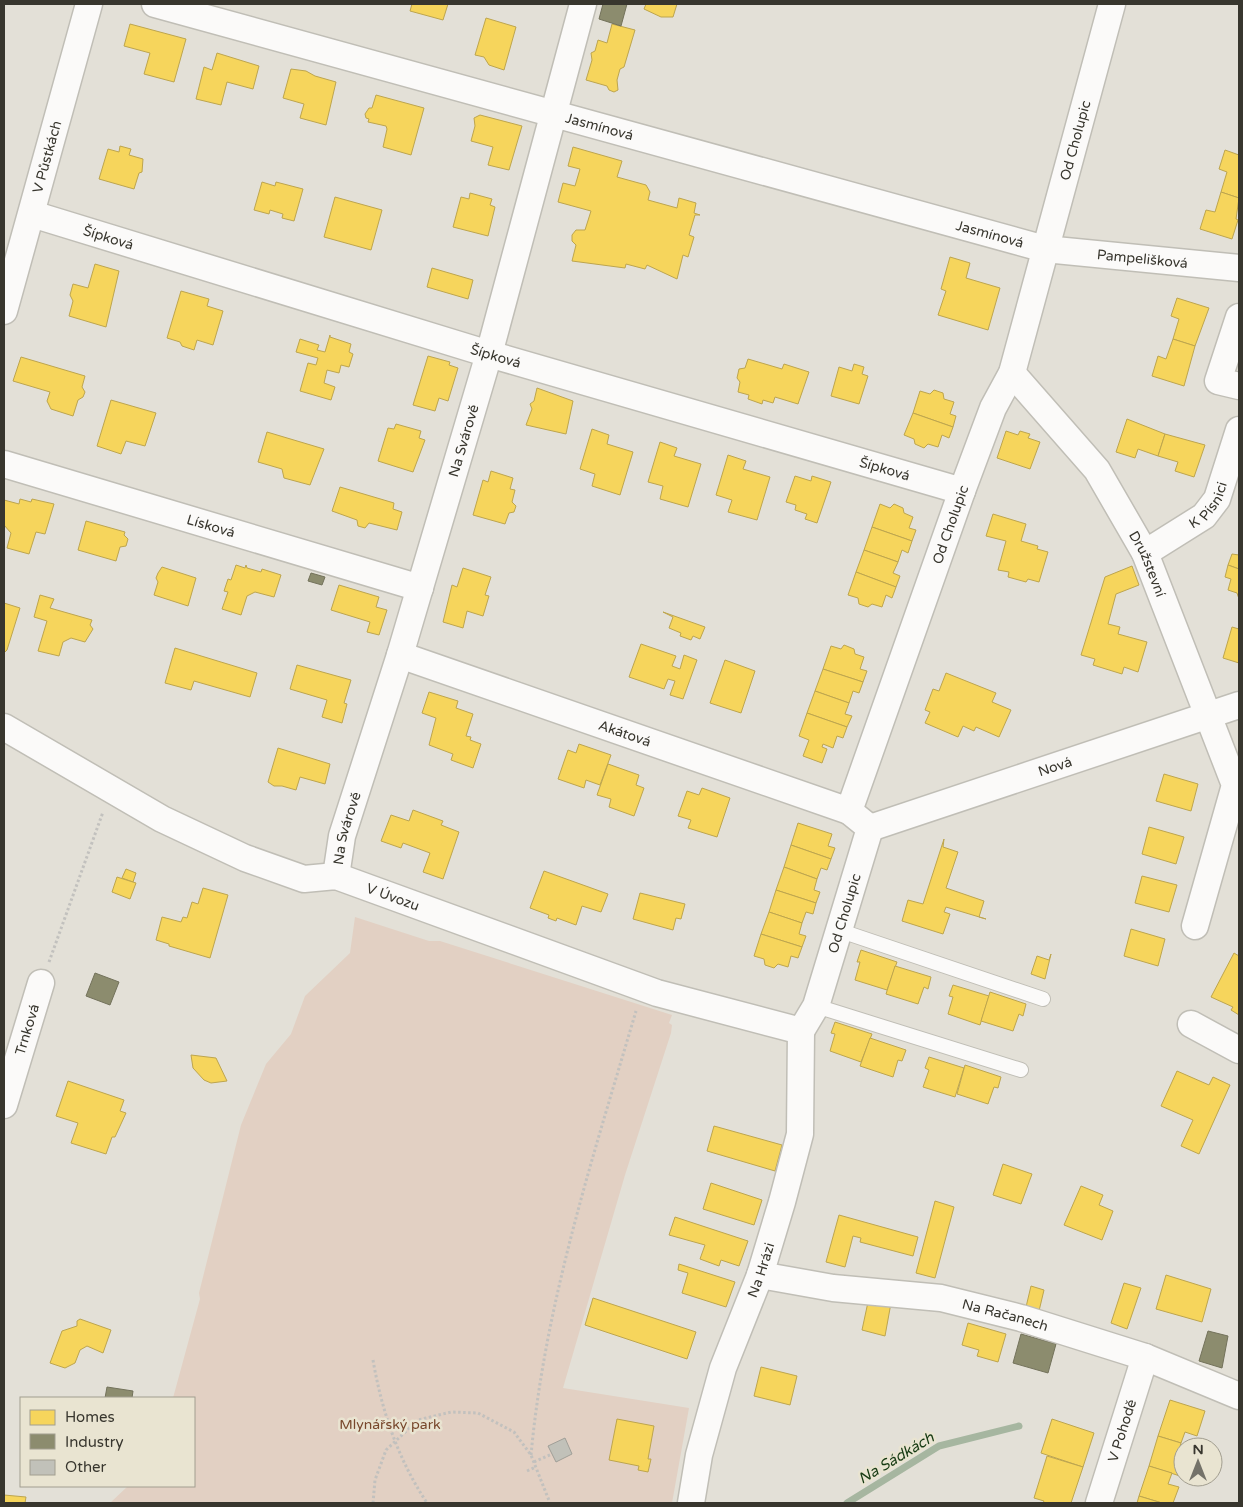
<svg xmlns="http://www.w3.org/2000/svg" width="1243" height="1507" viewBox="0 0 1243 1507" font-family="'Varela Round',sans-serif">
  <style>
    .green { fill: #e2d0c3 }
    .homes { fill: #f6d55c; stroke: #bda54e }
    .industry { fill: #8c8c6e; stroke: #73725b }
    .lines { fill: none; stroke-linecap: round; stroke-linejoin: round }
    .stream { stroke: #a6b6a0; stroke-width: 7 }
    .building { fill: #c1c1b9; stroke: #a09f98 }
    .lane-casing { stroke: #c0beb6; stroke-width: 16 }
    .street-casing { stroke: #c0beb6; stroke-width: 29 }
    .path { stroke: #c2c1be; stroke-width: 3; stroke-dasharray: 2.5 2.5; stroke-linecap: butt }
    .lane { stroke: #fbfaf9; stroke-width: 14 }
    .street { stroke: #fbfaf9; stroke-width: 26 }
    .labels { text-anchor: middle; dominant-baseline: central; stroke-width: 5; stroke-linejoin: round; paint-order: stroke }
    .street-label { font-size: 14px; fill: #38362e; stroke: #e9e4d1 }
    .park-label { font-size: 14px; fill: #77472b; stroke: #e9e4d1 }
    .water-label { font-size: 15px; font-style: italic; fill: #163a12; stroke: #e9e4d1 }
  </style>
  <rect width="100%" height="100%" fill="#e3e0d7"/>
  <path class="green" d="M355,917l74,24h11l232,74 -3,8 3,2 -1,8 -46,142 -62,213 126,20 -17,95h-562l18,-17h66v-88h-21l27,-99 -1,-6 42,-168 25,-61 25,-30 14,-38 45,-43z"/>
  <g class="homes">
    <path d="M412,4h36l-5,16 -33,-9z"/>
    <path d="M646,4h31l-4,13h-12l-17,-8z"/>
    <path d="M486,18l30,9 -12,43 -15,-5 -5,-8 -9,-2z"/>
    <path d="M130,24l56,15 -12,43 -30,-8 6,-21 -26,-7z"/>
    <path d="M612,24l23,6 -11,37 -4,2 -3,11 1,10 -4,2 -5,-2 -2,-4 -21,-6 6,-20 -1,-7 4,-2 3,-11 9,3z"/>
    <path d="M217,53l42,13 -6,23 -26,-7 -6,23 -25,-6 8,-32 8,3z"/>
    <path d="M291,69l15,2 9,5 21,6 -10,43 -26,-7 4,-14 -21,-6z"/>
    <path d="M376,95l48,13 -13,47 -28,-8 4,-18 -1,-3 -18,-4 1,-3 -3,-1 -1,-4 4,-6h3z"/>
    <path d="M480,115l42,11 -13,44 -21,-5 5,-18 -22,-6 4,-15 -1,-8z"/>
    <path d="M120,146l11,3 -2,6 14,4 -1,13 -3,1 -5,16 -35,-10 9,-30 11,3z"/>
    <path d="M573,147l49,14 -5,16 29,8 4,7 -2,8 29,8 2,-10 17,5 -2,10 6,2h-5l-6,20 5,2 -6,20 -5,-2 -6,24 -30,-14 -2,4 -19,-5 -1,4 -53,-7 4,-16 -4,-4v-6l4,-5h9l6,-19 -33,-9 5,-19 12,3 5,-17 -12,-3z"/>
    <path d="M1225,150l14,5v43l-18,-6 6,-20 -8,-3z"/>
    <path d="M262,182l13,4 1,-4 27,7 -9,32 -12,-3 1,-4 -13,-4 -1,4 -15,-4z"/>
    <path d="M1221,192l18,6 -3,21 2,1 -6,19 -32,-10 6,-19 9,2z"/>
    <path d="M470,193l22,6 -2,6 5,2 -7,29 -35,-9 8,-30 8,2z"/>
    <path d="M335,197l47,13 -11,40 -47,-13z"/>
    <path d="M950,257l20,6 -4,15 34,10 -12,42 -50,-15 8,-24 -5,-2z"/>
    <path d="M95,264l24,7 -13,56 -37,-11 4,-15 -3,-6 3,-11 15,4z"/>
    <path d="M432,268l41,12 -5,19 -41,-12z"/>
    <path d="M181,291l28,8 -2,7 16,5 -10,34 -16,-5 -3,10 -12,-4 -2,-4 -13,-4z"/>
    <path d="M1177,298l32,10 -14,38 -22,-7 6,-20 -8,-3z"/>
    <path d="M330,335v2l21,7 -2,8 4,2 -4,13 -8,-2 -2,8 -12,-3 -3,13 11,4 -4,13 -31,-9 8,-28 8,2 2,-7 -22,-6 4,-13 19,6 -2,5 8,2z"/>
    <path d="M1173,339l22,7 -11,40 -32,-10 6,-20 8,3z"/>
    <path d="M428,356l22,6 -1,3 9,3 -10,33 -9,-3 -4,13 -22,-6z"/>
    <path d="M21,357l64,19 -3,11 3,5 -2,5 -5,3 -5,16 -22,-7 -4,-8 3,-9 -37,-11z"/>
    <path d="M748,359l34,10 2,-5 25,8 -11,32 -23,-7 -2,6 -10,-3 -1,4 -14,-5 1,-4 -11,-3 2,-10 -3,-4 2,-9 6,-1z"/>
    <path d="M854,364l10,3 -2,7 6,2 -9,28 -28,-8 8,-29 13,4z"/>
    <path d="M537,388l36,13 -7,33 -40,-9 6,-16 -2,-5 4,-3z"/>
    <path d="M934,390l9,3 1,6 10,3 -4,12 6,2 -3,11 -40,-14 7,-22 10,3z"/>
    <path d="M111,400l45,13 -11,33 -19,-5 -5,13 -24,-8z"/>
    <path d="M913,413l40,14 -4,11 -7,-3 -4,12 -10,-3 -4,4 -9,-4 -1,-5 -10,-4z"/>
    <path d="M1127,419l38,15 -7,22 -20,-7 -3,9 -19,-6z"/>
    <path d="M396,424l25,7 -2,7 6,2 -12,32 -35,-11 10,-33 6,1z"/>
    <path d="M592,429l17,6 -2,9 26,8 -13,43 -28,-9 3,-12 -15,-5z"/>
    <path d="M1006,431l12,4 2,-4 10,3 -2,4 12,4 -10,27 -33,-11z"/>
    <path d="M267,432l57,17 -14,36 -26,-7 -2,-9 -24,-7z"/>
    <path d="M1165,434l40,11 -11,32 -19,-6 3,-9 -20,-6z"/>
    <path d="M660,442l17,6 -3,8 27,8 -13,43 -28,-8 3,-13 -15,-4z"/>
    <path d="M728,455l18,6 -3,8 27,8 -13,43 -29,-8 4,-12 -16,-5z"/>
    <path d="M491,471l22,7 -3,11 5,1 -3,12 4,4 -2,6 -5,1 -4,11 -32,-9 10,-35 5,2z"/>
    <path d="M795,476l16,5 1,-5 19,6 -14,41 -12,-4 2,-5 -12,-4 1,-5 -10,-3z"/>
    <path d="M340,487l54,16 -1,6 9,3 -5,18 -28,-7 -4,5 -7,-2 -1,-6 -25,-9z"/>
    <path d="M20,499l11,3 1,-3 22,5 -9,30 -9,-2 -7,22 -22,-6 4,-15 -7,-8v-25l15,4z"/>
    <path d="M880,504l10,4 4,-4 9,4 1,5 9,4 -4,11 7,2 -4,11 -40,-14z"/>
    <path d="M993,514l33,10 -5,17 17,5 -1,3 11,3 -9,30 -11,-3 -2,3 -18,-5 1,-5 -11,-2 8,-29 -20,-5z"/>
    <path d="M86,521l39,11 -1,3 4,4 -2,7 -6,1 -4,14 -38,-11z"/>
    <path d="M872,527l40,14 -4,12 -6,-3 -4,12 -34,-12z"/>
    <path d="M864,550l34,12 -5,11 7,3 -4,11 -40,-15z"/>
    <path d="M1232,554l7,1v14l-11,-4z"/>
    <path d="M236,565l9,3 1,-3 1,3 14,4 1,-3 19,6 -7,22 -19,-5 -8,4 -6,19 -19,-6 6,-17 -4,-1 4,-12 3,1z"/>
    <path d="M1228,565l11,4v30l-2,-6 -9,-3 3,-11 -6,-2z"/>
    <path d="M1132,566l7,19 -23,9 -8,30 12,3 -2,7 29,8 -9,30 -14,-5 -2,7 -29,-9 2,-6 -14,-4 24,-78z"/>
    <path d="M162,567l34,11 -8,28 -34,-11 4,-13 -2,-4 2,-5z"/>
    <path d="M463,568l28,9 -6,18 4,1 -6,20 -16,-5 -4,17 -20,-6 9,-37 5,2z"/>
    <path d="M856,572l40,15 -4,11 -6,-3 -4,12 -10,-3 -4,3 -9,-3 -1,-6 -10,-3z"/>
    <path d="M339,585l40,12 -3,10 11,3 -8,25 -12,-3 3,-10 -39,-12z"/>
    <path d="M40,595l14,4 -4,9 42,12 -2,5 3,4 -8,13 -14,-4 -8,4 -4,14 -21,-5 9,-30 -13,-4z"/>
    <path d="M4,603l16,5 -13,42 -3,3z"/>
    <path d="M663,612l42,15 -5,12 -7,-3 -2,4 -11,-4 1,-3 -12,-5 4,-11z"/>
    <path d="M1232,627l7,2v34l-16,-5z"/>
    <path d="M641,644l35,12 -4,10 8,3 4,-14 13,5 -14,39 -13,-4 5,-14 -7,-2 -4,10 -35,-12z"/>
    <path d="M844,645l10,4 1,5 9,3 -4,12 7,2 -4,11 -40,-13 8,-23 10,3z"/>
    <path d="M175,648l82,25 -7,24 -56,-16 -3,9 -26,-7z"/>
    <path d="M725,660l30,11 -14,42 -31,-10z"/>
    <path d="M297,665l54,15 -7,23 3,1 -5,19 -20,-6 5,-17 -37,-11z"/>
    <path d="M823,669l40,13 -4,11 -6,-2 -4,12 -34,-12z"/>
    <path d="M946,673l50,20 -4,9 19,8 -12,27 -23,-10 -2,4 -11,-5 -5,11 -33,-14 5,-11 -5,-2 8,-21 6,2z"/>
    <path d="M815,691l34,12 -4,11 7,2 -5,11 -40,-14z"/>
    <path d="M429,692l29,9 -2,7 17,6 -7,22 5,1 -1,3 11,4 -8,24 -22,-8 2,-6 -24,-9 7,-27 -14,-5z"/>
    <path d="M807,713l40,14 -4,11 -6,-2 -4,12 -10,-4 -1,3 5,2 -5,14 -19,-7 6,-16 -10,-4z"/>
    <path d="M579,744l32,11 -11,30 -14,-5 -2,8 -26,-9 10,-29 8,3z"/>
    <path d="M278,748l52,16 -5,20 -25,-7 -4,13 -14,-4h-8l-6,-4z"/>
    <path d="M608,764l31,11 -3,10 8,3 -10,28 -25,-9 2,-8 -14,-4z"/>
    <path d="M1164,774l34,10 -7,27 -35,-10z"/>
    <path d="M702,788l28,10 -13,39 -29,-9 3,-8 -13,-4 9,-25 12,4z"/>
    <path d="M413,810l30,11 -2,4 18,7 -16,47 -20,-7 7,-19 -27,-10 -2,5 -20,-7 10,-26 18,6z"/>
    <path d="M798,823l34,11 -4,12 7,2 -4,11 -40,-14z"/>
    <path d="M1149,827l35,10 -8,27 -34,-10z"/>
    <path d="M944,839l-1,8 15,5 -12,36 38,13 -5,16 7,2 -40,-12 -2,5 6,2 -7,20 -41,-13 6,-21 15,4z"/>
    <path d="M791,845l40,14 -4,11 -6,-2 -4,11 -33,-12z"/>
    <path d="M784,867l33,12 -3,11 6,2 -4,11 -40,-13z"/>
    <path d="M126,869l10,4 -3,9 -11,-4z"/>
    <path d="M544,871l64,23 -7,18 -19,-6 -6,19 -19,-7 -1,3 -8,-3 1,-3 -19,-7z"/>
    <path d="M1142,876l35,9 -8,27 -34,-9z"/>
    <path d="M117,877l19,6 -6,16 -18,-7z"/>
    <path d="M203,888l25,7 -18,63 -41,-12v-2l-13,-4 6,-23 19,5 2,-5 4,1 5,-16 6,2z"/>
    <path d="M776,890l40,13 -3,11 -7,-2 -4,11 -33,-11z"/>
    <path d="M640,893l45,11 -4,15 -5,-1 -3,12 -40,-11z"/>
    <path d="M769,912l33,11 -3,11 7,2 -4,11 -41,-13z"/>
    <path d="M1131,929l34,10 -7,27 -34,-10z"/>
    <path d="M761,934l41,13 -4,11 -7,-2 -3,11 -10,-3 -4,4 -9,-3 -1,-6 -10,-3z"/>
    <path d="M861,950l36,12 -10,28 -32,-10 5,-18h-3z"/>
    <path d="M1234,953l5,3v59l-8,-5 2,-3 -22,-10z"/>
    <path d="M1051,954l-6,25 -14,-5 6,-18 12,4z"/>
    <path d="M895,966l36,11 -3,12 -4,-2 -6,17 -32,-10z"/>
    <path d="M953,985l36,11 -9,29 -32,-11 5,-17 -4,-1z"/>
    <path d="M990,992l36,12 -3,12 -4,-2 -6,17 -32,-10z"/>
    <path d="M835,1022l37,12 -11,28 -31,-11 5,-17 -4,-1z"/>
    <path d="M870,1038l36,12 -4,11 -4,-1 -5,17 -33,-11z"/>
    <path d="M191,1055l25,3 11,23 -16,2 -7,-3 -11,-12z"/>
    <path d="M929,1057l35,11 -9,29 -32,-10 6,-17 -4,-2z"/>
    <path d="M965,1065l36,12 -3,11 -4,-1 -6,17 -31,-10z"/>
    <path d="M1177,1071l32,14 4,-8 17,8 -31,69 -18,-8 12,-26 -32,-14z"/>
    <path d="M68,1081l56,19 -4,11 6,2 -11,24h-3l-6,17 -35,-11 7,-20 -22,-7z"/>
    <path d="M714,1126l68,19 -7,26 -68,-20z"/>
    <path d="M1003,1164l29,10 -11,30 -28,-9z"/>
    <path d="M711,1183l51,17 -8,25 -51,-16z"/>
    <path d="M1081,1186l22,9 -4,10 14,6 -11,29 -38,-15z"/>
    <path d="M935,1201l19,6 -19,71 -19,-5z"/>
    <path d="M839,1215l79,22 -5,19 -53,-14 1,-4 -8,-2 -8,31 -19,-5z"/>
    <path d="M675,1217l73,24 -9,25 -18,-6 -2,6 -19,-7 5,-14 -36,-10z"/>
    <path d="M679,1264l56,18 -9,25 -44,-14 6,-20 -10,-3z"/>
    <path d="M1166,1275l45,14 -9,33 -46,-13z"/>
    <path d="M1124,1283l17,5 -14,41 -16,-6z"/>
    <path d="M1031,1286l13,4 -5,21 -13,-4z"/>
    <path d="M593,1298l103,34 -9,27 -102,-34z"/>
    <path d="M868,1302l23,1 -6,33 -23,-6z"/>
    <path d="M80,1319l31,11 -8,23 -16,-7 -7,4 -5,13 -10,5 -15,-5 12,-32 15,-5v-5z"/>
    <path d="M968,1323l38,11 -8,28 -21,-6 2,-6 -17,-5z"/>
    <path d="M761,1367l36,9 -7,29 -36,-9z"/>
    <path d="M1170,1400l35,11 -8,25 -12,-4 -4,11 -23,-7z"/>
    <path d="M617,1419l37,7 -6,33h3l-3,13 -10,-2 1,-4 -30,-6z"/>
    <path d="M1052,1419l42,14 -11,34 -42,-14z"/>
    <path d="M1158,1436l23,7 -3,11 5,2v21l-34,-11z"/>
    <path d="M1047,1456l36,11 -12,36h-28l1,-2 -10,-3z"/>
    <path d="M1149,1466l23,7 -4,11 11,3 -6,16h-11l-23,-7z"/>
    <path d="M4,1495l22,2 -1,6h-21z"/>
    <path d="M1139,1496l23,7h-25z"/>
  </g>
  <g class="industry">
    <path d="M603,4h24l-6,22 -22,-7z"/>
    <path d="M311,573l14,4 -3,8 -14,-4z"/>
    <path d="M95,973l24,9 -9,23 -24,-9z"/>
    <path d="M1208,1331l20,5 -6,32 -23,-7z"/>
    <path d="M1021,1334l35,10 -8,29 -35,-10z"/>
    <path d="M107,1387l26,4 -1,7h-27z"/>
  </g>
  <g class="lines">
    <path class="stream" d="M847,1503l92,-57 80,-20"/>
  </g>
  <path class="building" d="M565,1438l7,16 -16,8 -8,-16z"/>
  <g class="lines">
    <defs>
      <g id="lane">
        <path d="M841,931l202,68"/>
        <path d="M816,1006l205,64"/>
      </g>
      <g id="street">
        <path id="s1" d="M155,4l890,245 194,19"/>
        <path id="s2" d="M32,214l457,140 473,137"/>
        <path id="s3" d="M4,311l85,-307"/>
        <path d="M1239,317l-21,64 21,5"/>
        <path id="s4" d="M1012,373l85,97 48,83 90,232 -40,141"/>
        <path id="s5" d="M4,464l416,124"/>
        <path id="s6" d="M1145,553l59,-37 13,-17 22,-69"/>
        <path id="s7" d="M400,655l449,156"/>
        <path id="s8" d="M4,727l158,92 83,39 59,21 32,-3 321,117 144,38"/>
        <path id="s9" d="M870,828l369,-123"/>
        <path id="s10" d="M336,876l6,-40 58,-181 89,-301 94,-350"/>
        <path d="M1191,1024l48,26"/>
        <path id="s11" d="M801,1031l15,-25 54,-178 -21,-17 113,-320 31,-83 19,-35 100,-369"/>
        <path id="s12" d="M4,1105l37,-122"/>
        <path id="s13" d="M760,1275l73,13 108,10 80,20 124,39 94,39"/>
        <path id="s14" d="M691,1503l8,-48 24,-87 37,-93 22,-73 18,-68 1,-103"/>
        <path id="s15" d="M1099,1503l46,-146"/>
      </g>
    </defs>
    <use href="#lane" class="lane-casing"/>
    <use href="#street" class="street-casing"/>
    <g class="path">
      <path d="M49,962l54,-150"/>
      <path d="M373,1360c9,52 25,99 54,143"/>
      <path d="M531,1455c14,-152 62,-298 105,-444"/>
      <path d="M534,1462l18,-8"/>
      <path d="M527,1471l9,-4"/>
      <path d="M373,1503l2,-23 11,-30 32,-30 33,-8 27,1 36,19 17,23 19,48"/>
    </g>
    <use href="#lane" class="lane"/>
    <use href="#street" class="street"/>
  </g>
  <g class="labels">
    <g class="street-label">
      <text stroke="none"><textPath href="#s1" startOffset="461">Jasmínová</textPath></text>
      <text stroke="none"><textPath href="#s11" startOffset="951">Od Cholupic</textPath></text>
      <text stroke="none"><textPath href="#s3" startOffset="160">V Půstkách</textPath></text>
      <text stroke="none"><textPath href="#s1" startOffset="866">Jasmínová</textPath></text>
      <text stroke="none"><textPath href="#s2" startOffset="80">Šípková</textPath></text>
      <text stroke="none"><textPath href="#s1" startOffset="1021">Pampelišková</textPath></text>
      <text stroke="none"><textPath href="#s2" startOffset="485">Šípková</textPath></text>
      <text stroke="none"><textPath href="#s10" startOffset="454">Na Svárově</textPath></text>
      <text stroke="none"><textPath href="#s2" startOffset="890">Šípková</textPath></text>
      <text stroke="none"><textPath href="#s6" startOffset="81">K Písnici</textPath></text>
      <text stroke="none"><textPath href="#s11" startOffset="546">Od Cholupic</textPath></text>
      <text stroke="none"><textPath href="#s5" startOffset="216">Lísková</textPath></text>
      <text stroke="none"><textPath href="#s4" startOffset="236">Družstevní</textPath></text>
      <text stroke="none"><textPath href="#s7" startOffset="238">Akátová</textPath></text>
      <text stroke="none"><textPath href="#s9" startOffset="195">Nová</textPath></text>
      <text stroke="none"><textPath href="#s10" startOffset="49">Na Svárově</textPath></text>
      <text stroke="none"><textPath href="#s8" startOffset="430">V Úvozu</textPath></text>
      <text stroke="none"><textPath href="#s11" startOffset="126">Od Cholupic</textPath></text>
      <text stroke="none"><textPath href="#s12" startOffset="79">Trnková</textPath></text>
      <text stroke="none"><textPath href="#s14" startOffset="244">Na Hrázi</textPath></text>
      <text stroke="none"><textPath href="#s13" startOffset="249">Na Račanech</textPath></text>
      <text stroke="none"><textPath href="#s15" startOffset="76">V Pohodě</textPath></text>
    </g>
    <g class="park-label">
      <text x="390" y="1424">Mlynářský park</text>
    </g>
    <g class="water-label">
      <text transform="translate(896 1458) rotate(-31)">Na Sádkách</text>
    </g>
  </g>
  <rect width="1243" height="1507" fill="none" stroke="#38362e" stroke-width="10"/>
  <rect x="20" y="1397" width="175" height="90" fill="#e9e4d1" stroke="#a29e90"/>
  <rect x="30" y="1410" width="25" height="15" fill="#f6d55c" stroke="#a29e90"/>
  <text x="65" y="1422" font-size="15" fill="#38362e">Homes</text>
  <rect x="30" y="1434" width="25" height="15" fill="#8c8c6e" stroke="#a29e90"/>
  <text x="65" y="1447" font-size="15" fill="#38362e">Industry</text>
  <rect x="30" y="1460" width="25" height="15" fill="#c1c1b9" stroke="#a29e90"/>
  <text x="65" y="1472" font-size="15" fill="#38362e">Other</text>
  <g transform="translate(1198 1462)"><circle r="24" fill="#e9e4d1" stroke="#a29e90"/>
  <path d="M0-4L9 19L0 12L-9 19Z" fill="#747269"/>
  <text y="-8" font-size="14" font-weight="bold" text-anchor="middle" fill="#38362e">N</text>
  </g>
</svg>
